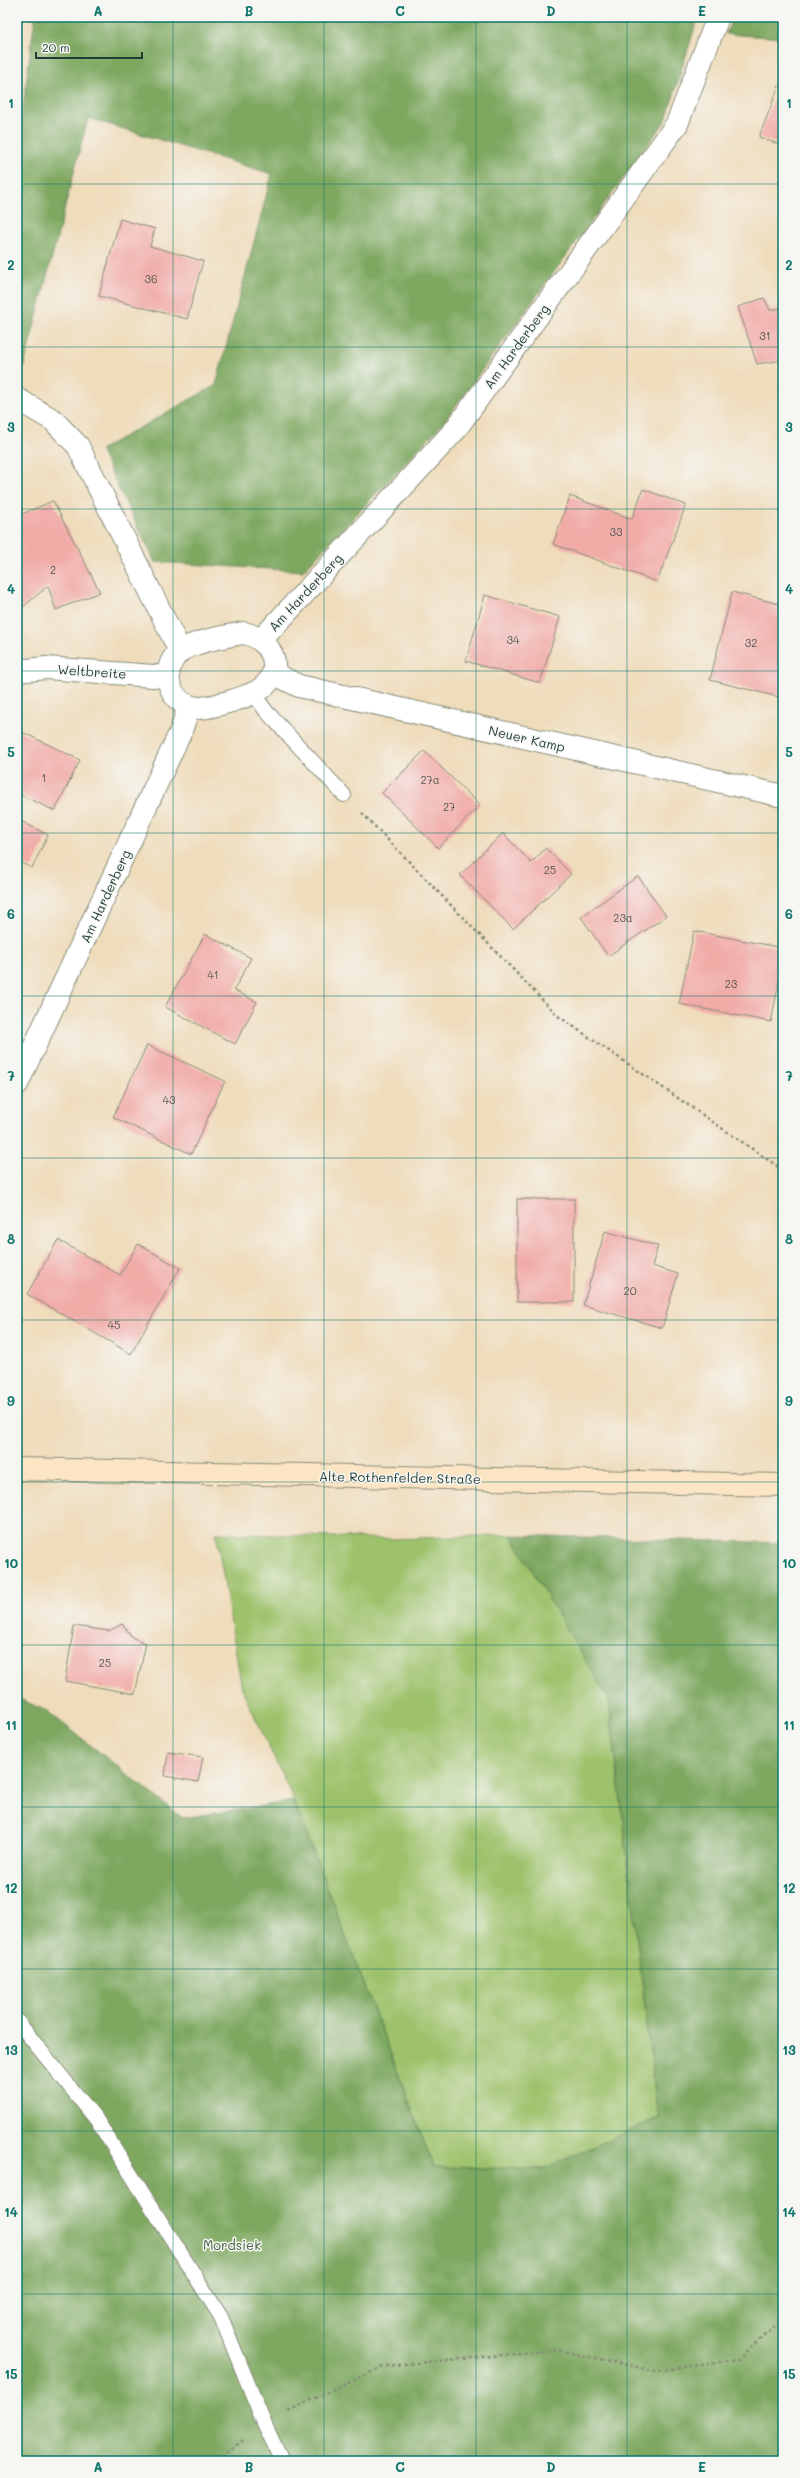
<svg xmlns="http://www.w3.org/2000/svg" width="800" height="2478" viewBox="0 0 800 2478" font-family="Mali,sans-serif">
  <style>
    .green { fill: #9ec26c; stroke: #5e8050 }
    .forest { fill: #7ea860; stroke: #4e724a }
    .building { fill: #f1aca8 }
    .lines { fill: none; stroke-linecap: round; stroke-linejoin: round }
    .lane-casing { stroke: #878c78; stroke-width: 16 }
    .street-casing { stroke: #878c78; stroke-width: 24 }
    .secondary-casing { stroke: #878c78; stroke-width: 24 }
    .path { stroke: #878c78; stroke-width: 2.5; stroke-dasharray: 3 3; stroke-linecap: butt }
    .lane { stroke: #fff; stroke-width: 14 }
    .street { stroke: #fff; stroke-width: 22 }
    .secondary { stroke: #fce5c4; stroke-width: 22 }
    .grid { fill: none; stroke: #0f766e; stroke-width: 1; stroke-opacity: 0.55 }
    .labels { text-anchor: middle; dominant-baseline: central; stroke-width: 3; stroke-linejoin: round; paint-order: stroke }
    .number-label { font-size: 11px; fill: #545951 }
    .street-label { font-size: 13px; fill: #1f3d34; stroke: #f6f6f2 }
    .park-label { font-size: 13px; fill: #3f5e42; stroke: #f6f6f2 }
    .neatline { fill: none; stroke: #0f766e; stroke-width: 1.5 }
    .grid-label { font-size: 13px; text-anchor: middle; font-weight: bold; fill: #0f766e }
  </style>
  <rect width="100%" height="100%" fill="#f6f6f2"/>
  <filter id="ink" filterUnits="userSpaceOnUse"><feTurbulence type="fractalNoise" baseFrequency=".025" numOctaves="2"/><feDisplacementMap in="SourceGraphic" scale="8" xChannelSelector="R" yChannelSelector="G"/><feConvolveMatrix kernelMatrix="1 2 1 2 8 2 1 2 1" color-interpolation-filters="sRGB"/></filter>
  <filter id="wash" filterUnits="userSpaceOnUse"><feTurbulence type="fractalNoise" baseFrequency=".012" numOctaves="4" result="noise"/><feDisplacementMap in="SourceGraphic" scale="16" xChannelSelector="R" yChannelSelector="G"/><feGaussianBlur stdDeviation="0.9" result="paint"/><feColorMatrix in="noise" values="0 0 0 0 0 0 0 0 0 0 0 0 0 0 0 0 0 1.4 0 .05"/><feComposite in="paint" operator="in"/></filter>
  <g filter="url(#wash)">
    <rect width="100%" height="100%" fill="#efdcbb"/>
    <path class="green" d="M216,1533l176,6 119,-4 98,165 49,418 -115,51 -109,-2 -140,-366 -52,-112z"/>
    <g class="forest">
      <path d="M35,17h663l-32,103 -223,303 -140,148 -148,-9 -55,-112 116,-65 56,-211 -184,-56 -68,263h-3v-230z"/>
      <path d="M733,17h50v21l-57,-4z"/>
      <path d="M511,1535l272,8v918h-766v-763l30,13 136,107 111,-17 140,366 109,2 115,-51 -49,-418z"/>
    </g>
    <g id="blocks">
      <g class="building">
        <path d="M780,83l3,1v62l-24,-9z"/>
        <path d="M120,219l35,10 -5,17 53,15 -16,58 -88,-23z"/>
        <path d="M764,298l6,12 13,-2v52l-26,4 -19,-57z"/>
        <path d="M643,489l43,16 -29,77 -104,-38 17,-48 62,23z"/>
        <path d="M53,501l47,91 -44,18 -8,-24 -31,26v-61l5,-3 -5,-20v-12z"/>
        <path d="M732,592l51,13v93l-73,-18z"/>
        <path d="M485,595l75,22 -20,66 -74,-22z"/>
        <path d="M20,731l60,29 -25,51 -38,-18v-55z"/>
        <path d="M424,751l56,54 -42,43 -56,-55z"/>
        <path d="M17,819l31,16 -16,33 -15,-7z"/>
        <path d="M503,833l28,30 15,-15 25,26 -58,55 -53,-54z"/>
        <path d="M638,876l28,40 -58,40 -27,-39z"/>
        <path d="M694,931l89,17v13l-12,61 -92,-18z"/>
        <path d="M205,934l46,24 -17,32 23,12 -22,42 -70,-37z"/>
        <path d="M147,1045l78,36 -34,73 -78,-37z"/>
        <rect x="517" y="1199" width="57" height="103"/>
        <path d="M605,1231l53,15 -6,20 26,8 -16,54 -79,-23z"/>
        <path d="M58,1240l62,35 18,-31 42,24 -49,86 -104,-60z"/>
        <path d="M122,1624l11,14 13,5 -11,51 -70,-13 9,-55 35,5z"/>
        <path d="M168,1752l35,5 -5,25 -33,-6z"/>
      </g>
    </g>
  </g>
  <g filter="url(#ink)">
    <use href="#blocks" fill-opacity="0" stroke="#878c78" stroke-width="1"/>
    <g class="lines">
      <defs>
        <g id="lane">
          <path d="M253,693l13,18 78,84"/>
          <path d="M17,2021l79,98 125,198 43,106 18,38"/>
        </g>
        <g id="street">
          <path d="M17,399l36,21 25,26 102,205"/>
          <path d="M243,633c27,4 44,36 19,55 -9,8 -51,20 -64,20 -28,-2 -40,-37 -19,-56 12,-10 48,-16 64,-19z"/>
          <path d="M262,639l193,-209 222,-306 41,-107"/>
          <path d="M17,671l29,-3 121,9"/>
          <path d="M273,673l26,13 484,110"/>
          <path d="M17,1084l164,-353 8,-25"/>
        </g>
        <path id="secondary" d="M17,1469l766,16"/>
      </defs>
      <use href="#lane" class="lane-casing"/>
      <use href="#street" class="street-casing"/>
      <use href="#secondary" class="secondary-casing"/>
      <g class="path">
        <path d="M362,813l196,203 225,154"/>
        <path d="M288,2411l97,-45 172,-16 98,21 83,-11 45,-42"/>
        <path d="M218,2461l25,-21"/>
      </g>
      <use href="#lane" class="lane"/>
      <use href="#street" class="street"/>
      <use href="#secondary" class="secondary"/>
    </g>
  </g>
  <path class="grid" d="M173,17v2444M324,17v2444M476,17v2444M627,17v2444M17,184h766M17,347h766M17,509h766M17,671h766M17,833h766M17,996h766M17,1158h766M17,1320h766M17,1482h766M17,1645h766M17,1807h766M17,1969h766M17,2131h766M17,2294h766"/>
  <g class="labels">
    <g class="number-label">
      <text x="151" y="278">36</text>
      <text x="765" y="335">31</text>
      <text x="616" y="531">33</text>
      <text x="53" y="569">2</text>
      <text x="513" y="639">34</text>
      <text x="751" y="642">32</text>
      <text x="44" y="777">1</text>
      <text x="430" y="779">27a</text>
      <text x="449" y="806">27</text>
      <text x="550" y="869">25</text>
      <text x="623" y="917">23a</text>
      <text x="213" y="974">41</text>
      <text x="731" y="983">23</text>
      <text x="169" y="1099">43</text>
      <text x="630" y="1290">20</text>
      <text x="114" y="1324">45</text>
      <text x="105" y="1662">25</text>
    </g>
    <g class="street-label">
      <text transform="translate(516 346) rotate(-54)">Am Harderberg</text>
      <text transform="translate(305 592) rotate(-47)">Am Harderberg</text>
      <text transform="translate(92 671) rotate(4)">Weltbreite</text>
      <text transform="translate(527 738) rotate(13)">Neuer Kamp</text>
      <text transform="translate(105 896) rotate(-65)">Am Harderberg</text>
      <text transform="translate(400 1477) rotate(1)">Alte Rothenfelder Straße</text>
    </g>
    <g class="park-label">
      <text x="232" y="2244">Mordsiek</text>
    </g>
  </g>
  <rect width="800" height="2478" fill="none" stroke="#f6f6f2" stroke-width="44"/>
  <path d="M36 52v6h106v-6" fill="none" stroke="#1f3d34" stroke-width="2"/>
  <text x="42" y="52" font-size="12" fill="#1f3d34" stroke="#f6f6f2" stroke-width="3" paint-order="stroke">20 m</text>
  <rect x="22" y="22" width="756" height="2434" class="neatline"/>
  <g class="grid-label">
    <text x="98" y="16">A</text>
    <text x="249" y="16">B</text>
    <text x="400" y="16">C</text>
    <text x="551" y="16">D</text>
    <text x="702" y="16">E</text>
    <text x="11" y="108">1</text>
    <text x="789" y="108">1</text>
    <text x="11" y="270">2</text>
    <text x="789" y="270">2</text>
    <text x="11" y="432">3</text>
    <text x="789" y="432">3</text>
    <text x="11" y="594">4</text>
    <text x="789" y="594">4</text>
    <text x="11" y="757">5</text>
    <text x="789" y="757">5</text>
    <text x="11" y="919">6</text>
    <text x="789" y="919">6</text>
    <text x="11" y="1081">7</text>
    <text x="789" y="1081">7</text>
    <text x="11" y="1244">8</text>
    <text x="789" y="1244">8</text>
    <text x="11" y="1406">9</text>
    <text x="789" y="1406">9</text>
    <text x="11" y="1568">10</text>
    <text x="789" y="1568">10</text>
    <text x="11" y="1730">11</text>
    <text x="789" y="1730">11</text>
    <text x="11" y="1893">12</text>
    <text x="789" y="1893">12</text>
    <text x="11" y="2055">13</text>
    <text x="789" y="2055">13</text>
    <text x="11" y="2217">14</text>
    <text x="789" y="2217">14</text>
    <text x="11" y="2379">15</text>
    <text x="789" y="2379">15</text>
    <text x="98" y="2472">A</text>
    <text x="249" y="2472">B</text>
    <text x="400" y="2472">C</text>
    <text x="551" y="2472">D</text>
    <text x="702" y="2472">E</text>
  </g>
</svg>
